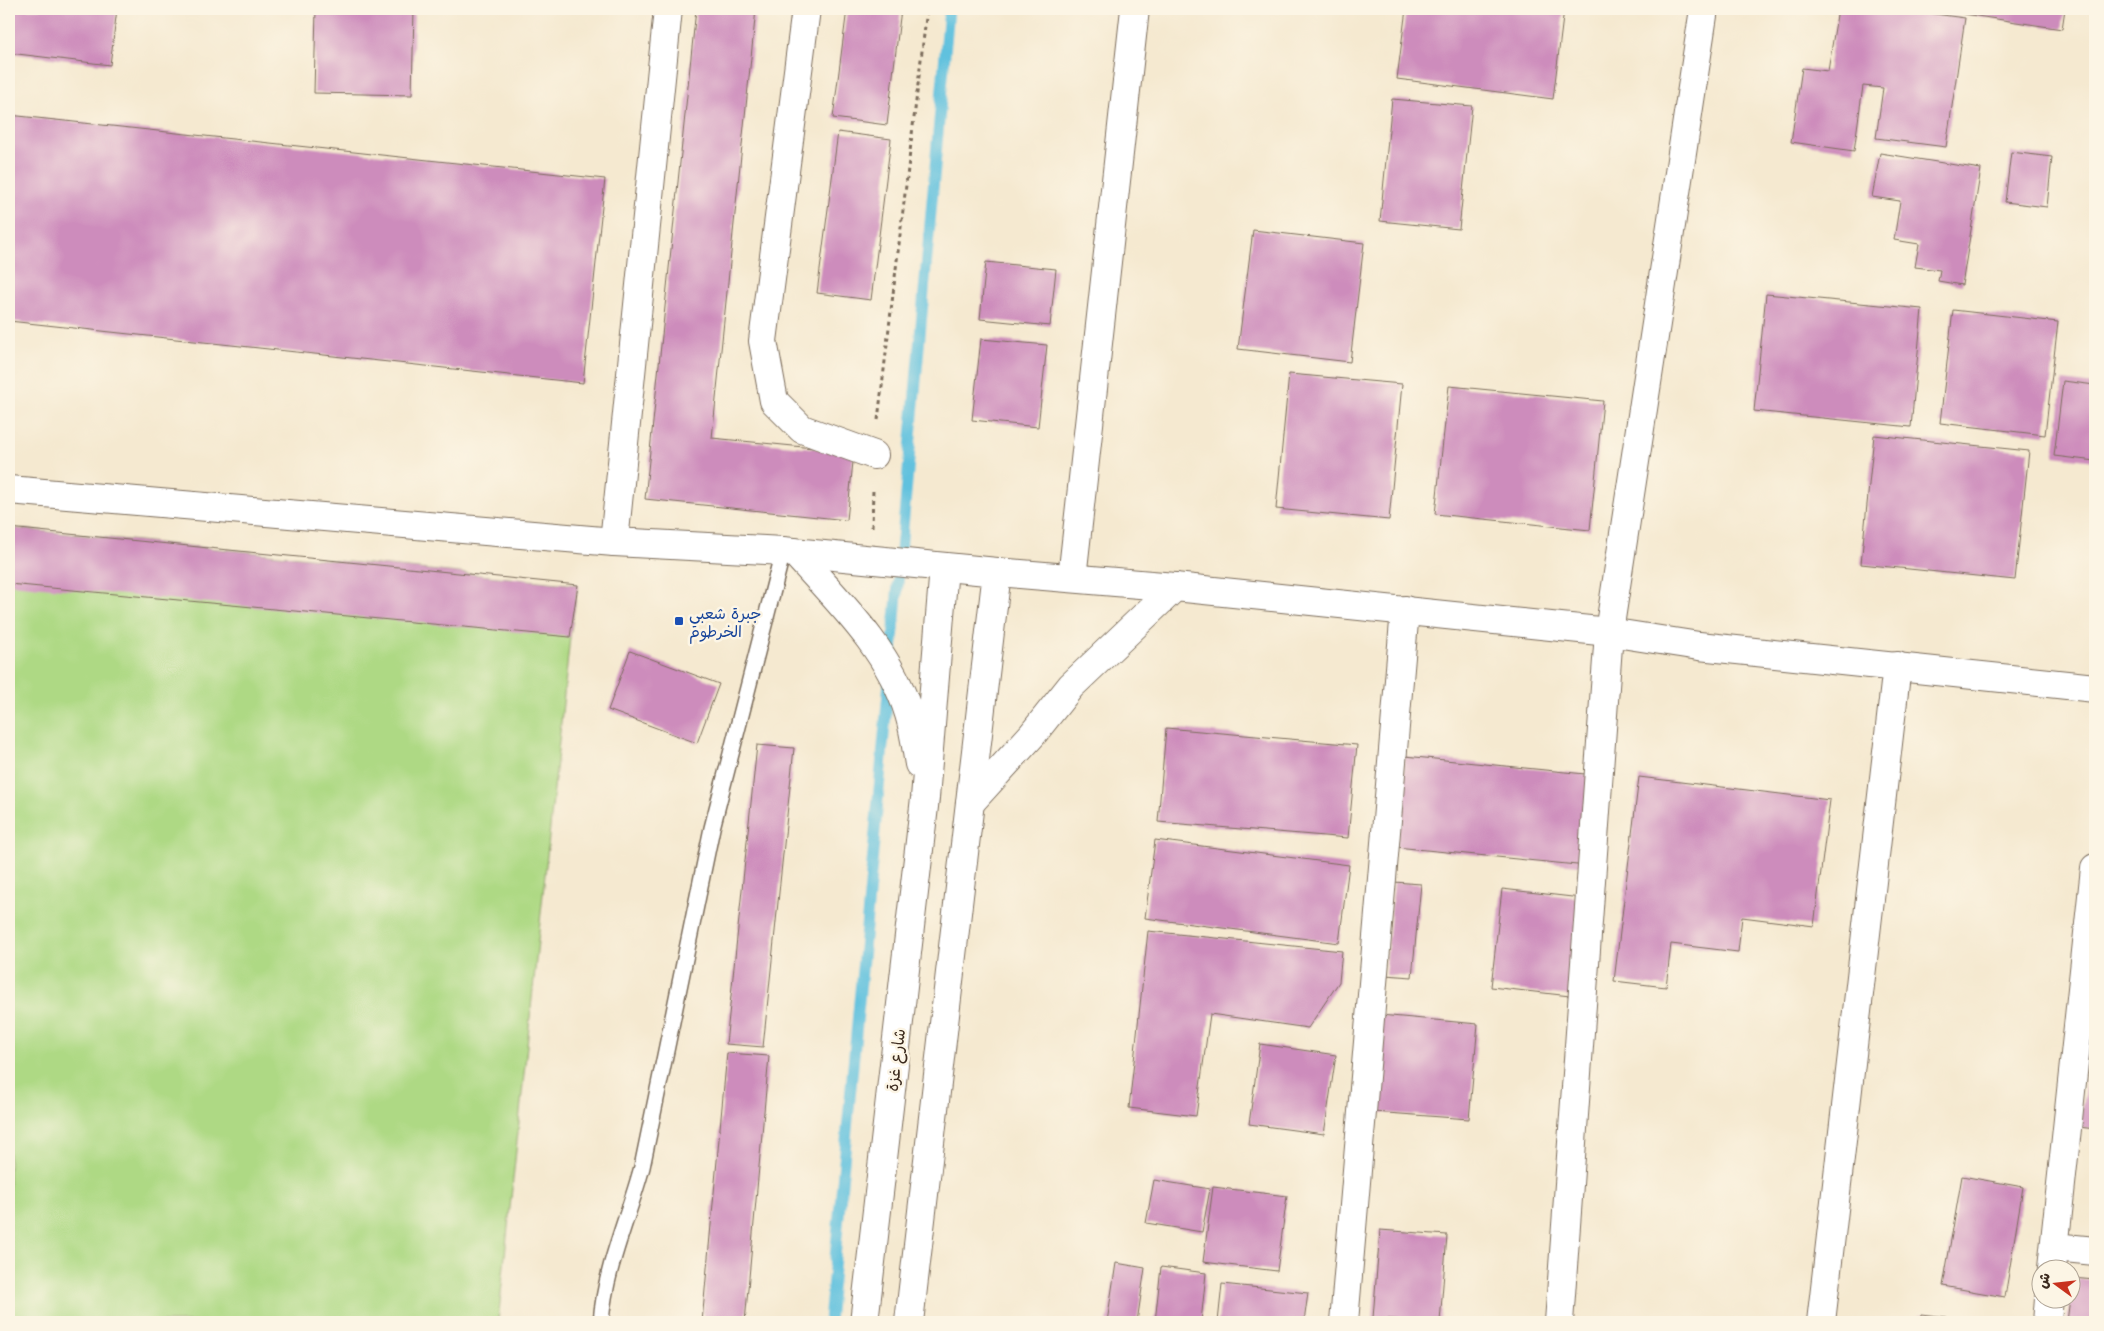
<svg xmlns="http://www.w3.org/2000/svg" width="2104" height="1331" viewBox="0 0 2104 1331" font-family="Mali,'Playpen Sans Arabic',sans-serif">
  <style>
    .green { fill: #aed984; stroke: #748251 }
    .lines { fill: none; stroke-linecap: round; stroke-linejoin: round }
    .stream { stroke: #60c1de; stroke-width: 11 }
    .building { fill: #cd8cbc }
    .service-casing { stroke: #7c6d5c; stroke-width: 18 }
    .minor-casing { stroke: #7c6d5c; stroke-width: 30 }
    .tertiary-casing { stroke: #7c6d5c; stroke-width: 30 }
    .secondary-casing { stroke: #7c6d5c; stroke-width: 30 }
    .path { stroke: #7c6d5c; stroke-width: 3; stroke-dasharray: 4 4; stroke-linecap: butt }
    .service { stroke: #fff; stroke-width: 15 }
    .minor { stroke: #fff; stroke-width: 28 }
    .tertiary { stroke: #fff; stroke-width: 28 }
    .secondary { stroke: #fff; stroke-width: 28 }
    .transit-dot { fill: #1a4fb4; stroke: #fcf5e5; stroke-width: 2 }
    .labels { text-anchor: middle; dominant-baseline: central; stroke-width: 5; stroke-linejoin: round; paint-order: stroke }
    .transit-label { font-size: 16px; fill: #164399; stroke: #fcf5e5; text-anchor: start }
    .street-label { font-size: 16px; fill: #3b2a1e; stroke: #fcf5e5 }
  </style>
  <rect width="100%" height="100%" fill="#fcf5e5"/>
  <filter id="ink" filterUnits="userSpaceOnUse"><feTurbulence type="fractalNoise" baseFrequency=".02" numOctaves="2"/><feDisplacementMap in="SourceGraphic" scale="10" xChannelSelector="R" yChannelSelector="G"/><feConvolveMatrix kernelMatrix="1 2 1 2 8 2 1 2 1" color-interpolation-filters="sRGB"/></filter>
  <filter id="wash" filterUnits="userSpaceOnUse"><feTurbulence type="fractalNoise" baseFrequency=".0096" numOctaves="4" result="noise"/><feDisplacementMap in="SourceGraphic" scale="20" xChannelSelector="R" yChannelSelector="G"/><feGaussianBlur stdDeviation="1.12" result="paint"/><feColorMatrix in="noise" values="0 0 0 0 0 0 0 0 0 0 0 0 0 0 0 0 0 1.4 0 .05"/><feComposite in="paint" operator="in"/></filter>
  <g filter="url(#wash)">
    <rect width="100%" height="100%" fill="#f5e9d0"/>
    <path class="green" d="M9,528l569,57 -8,52 -72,685h-489z"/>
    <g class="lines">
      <g class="stream">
        <path d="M891,663l58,-654"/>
        <path d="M829,1322l60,-640"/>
      </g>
    </g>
    <g id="blocks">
      <g class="building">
        <path d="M9,9h108l-7,56 -101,-12z"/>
        <path d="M316,9h98l-2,86 -98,-2z"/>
        <path d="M696,9h60l-44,429 142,14 -7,68 -202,-21z"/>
        <path d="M847,9h54l-14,116 -54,-7z"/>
        <path d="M1406,9h158l-11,90 -156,-20z"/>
        <path d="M1838,9h59l68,9 -19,129 -70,-9 7,-50 -20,-2 -9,65 -63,-9 11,-74 26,3z"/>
        <path d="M1931,9h134l-3,20z"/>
        <path d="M1392,99l80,7 -13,123 -79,-8z"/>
        <path d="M9,115l596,64 -22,204 -574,-62z"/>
        <path d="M838,132l53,7 -20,161 -54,-7z"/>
        <path d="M2011,152l41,5 -5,50 -42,-5z"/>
        <path d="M1880,153l101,16 -19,116 -24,-4 2,-11 -25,-3 4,-23 -25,-4 6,-39 -28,-4z"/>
        <path d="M1253,230l111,13 -14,119 -112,-13z"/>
        <path d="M986,262l70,7 -6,57 -70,-7z"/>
        <path d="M1766,294l156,15 -11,118 -157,-16z"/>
        <path d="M1953,310l105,12 -13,113 -105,-12z"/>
        <path d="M981,339l66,6 -9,82 -66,-7z"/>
        <path d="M1289,374l113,10 -13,136 -113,-11z"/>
        <path d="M2063,381l32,4v76l-41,-5z"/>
        <path d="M1449,386l154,15 -13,129 -155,-16z"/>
        <path d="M1874,435l155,16 -14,129 -154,-16z"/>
        <path d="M9,528l569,57 -8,52 -561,-53z"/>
        <path d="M630,651l89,33 -22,59 -89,-33z"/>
        <path d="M1166,728l191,17 -9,93 -190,-16z"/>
        <path d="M757,745l37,3 -31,299 -37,-3z"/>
        <path d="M1405,756l190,19 -8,91 -191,-19z"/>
        <path d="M1639,777l191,23 -16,126 -72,-9 -4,35 -67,-8 -5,43 -52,-6z"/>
        <path d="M1155,840l194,25 -10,78 -194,-25z"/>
        <path d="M1394,882l27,2 -9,93 -27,-2z"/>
        <path d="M1502,889l79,9 -11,98 -79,-9z"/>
        <path d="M1148,931l194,20 -3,31 -31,46 -98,-14 -14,102 -67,-8z"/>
        <path d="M1380,1015l98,9 -9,95 -96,-7z"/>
        <path d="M1260,1044l76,11 -12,79 -75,-10z"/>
        <path d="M727,1053l42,3 -24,266h-43z"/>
        <path d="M2089,1059l6,1v69l-16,-2z"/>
        <path d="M1962,1176l61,11 -18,110 -62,-11z"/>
        <path d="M1154,1180l56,9 -8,43 -56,-9z"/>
        <path d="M1213,1187l74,9 -10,75 -74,-9z"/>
        <path d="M1380,1230l67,5 -7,87 -67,-4z"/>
        <path d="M1116,1263l29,5 -8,54h-30z"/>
        <path d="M1161,1267l45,6 -5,49h-46z"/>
        <path d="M2072,1278l23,2v42h-28l3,-24h2z"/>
        <path d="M1222,1284l86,9 -4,29h-86z"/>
        <path d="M1921,1314l58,7v1h-59z"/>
      </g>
    </g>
  </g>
  <g filter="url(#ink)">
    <use href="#blocks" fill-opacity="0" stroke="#7c6d5c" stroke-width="1"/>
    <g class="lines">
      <defs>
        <path id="service" d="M601,1322c4,-54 27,-103 41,-155l70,-339 71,-277"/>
        <g id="minor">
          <path d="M806,9l-43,332 11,60 28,28 72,26"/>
          <path d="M614,542l54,-533"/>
          <path d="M1072,578l63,-569"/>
          <path d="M2055,1247l40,4"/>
          <path d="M2052,1268l43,-400"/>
          <path d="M1344,1322l61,-712"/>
          <path d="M1559,1322l50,-690 95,-623"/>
          <path d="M1821,1322l76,-656"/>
          <path d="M2047,1322l2,-24"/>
        </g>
        <path id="tertiary" d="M997,572l178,15 434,45 90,14 396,42"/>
        <g id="secondary">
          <path d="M9,490l605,52 169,9 214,21 -88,750"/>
          <path d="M794,552c43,48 96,98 115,162 5,16 7,33 10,50"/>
          <path d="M970,803l62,-68 39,-49 104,-99"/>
          <path d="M864,1322l61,-524 19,-231"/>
        </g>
      </defs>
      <use href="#service" class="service-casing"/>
      <use href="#minor" class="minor-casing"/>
      <use href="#tertiary" class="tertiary-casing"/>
      <use href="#secondary" class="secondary-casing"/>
      <g class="path">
        <path d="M878,420l49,-411"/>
        <path d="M872,527l1,-38"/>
      </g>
      <use href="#service" class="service"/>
      <use href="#minor" class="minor"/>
      <use href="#tertiary" class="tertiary"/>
      <use href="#secondary" class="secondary"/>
    </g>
  </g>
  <rect class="transit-dot" x="674" y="616" width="10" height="10" rx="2.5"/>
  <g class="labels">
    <g class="transit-label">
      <text x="689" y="612">جبرة شعبي<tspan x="689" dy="18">الخرطوم</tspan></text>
    </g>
    <g class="street-label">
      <text transform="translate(895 1060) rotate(-83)">شارع غزة</text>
    </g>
  </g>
  <rect width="2104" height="1331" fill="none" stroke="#fcf5e5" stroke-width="30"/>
  <g transform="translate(2056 1284) rotate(285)"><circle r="24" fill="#fcf5e5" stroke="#afa495"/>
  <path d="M0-4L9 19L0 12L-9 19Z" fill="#c8321e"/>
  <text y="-8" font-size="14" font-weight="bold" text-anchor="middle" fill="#3b2a1e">ش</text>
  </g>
</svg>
